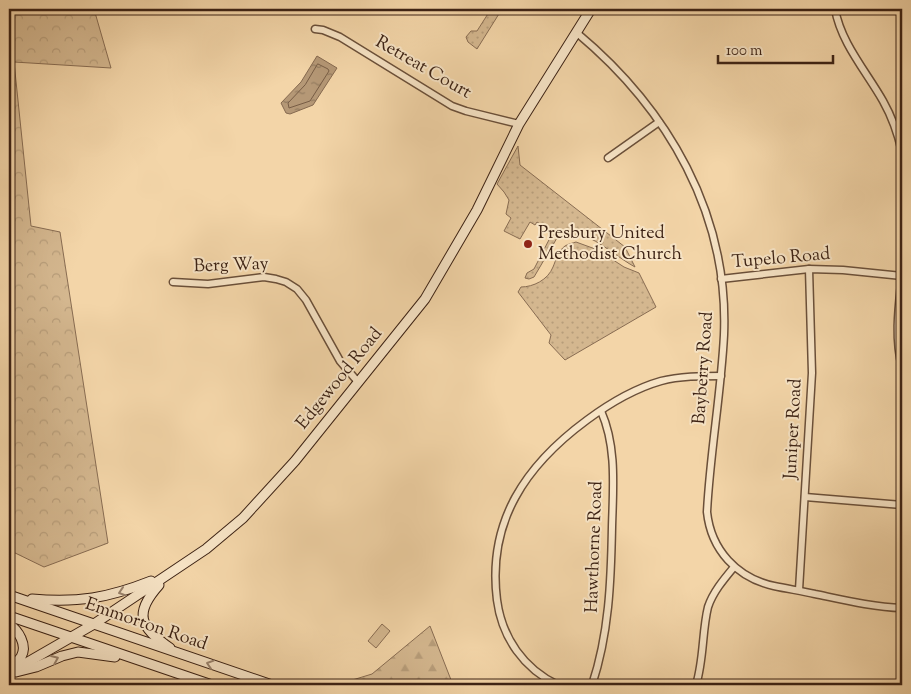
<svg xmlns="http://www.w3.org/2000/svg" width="911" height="694" viewBox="0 0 911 694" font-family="'Sorts Mill Goudy',serif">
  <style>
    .grass { fill: url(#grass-dots); stroke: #886c52 }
    .forest { fill: url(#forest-firs); stroke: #886c52 }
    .park { fill: url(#park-crowns); stroke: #886c52 }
    .pitch { fill: #d4b78f; stroke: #886c52 }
    .water { fill: url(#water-ripples); stroke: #85694f }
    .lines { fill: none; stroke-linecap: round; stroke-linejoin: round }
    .shore { stroke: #785d45; stroke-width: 1 }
    .street-casing { stroke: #6a4f39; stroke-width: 9 }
    .secondary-casing { stroke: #3c2214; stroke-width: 11 }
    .street { stroke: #f7e4c6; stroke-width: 6 }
    .secondary { stroke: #f7e4c6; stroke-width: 9 }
    .oneway { stroke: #9a836d }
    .poi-dot { fill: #8f2418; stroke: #f7e4c6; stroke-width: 2 }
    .labels { text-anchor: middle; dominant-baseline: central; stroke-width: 4; stroke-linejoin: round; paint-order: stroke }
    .street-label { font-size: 18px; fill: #3c2214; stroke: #f7e4c6 }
    .poi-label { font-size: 18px; fill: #3c2214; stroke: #f7e4c6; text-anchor: start }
  </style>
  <defs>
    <pattern id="grass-dots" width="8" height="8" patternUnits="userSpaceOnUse" patternTransform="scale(1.25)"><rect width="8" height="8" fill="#d4b78f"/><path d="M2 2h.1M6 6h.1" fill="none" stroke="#b79d7a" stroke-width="1.8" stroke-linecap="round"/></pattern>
    <pattern id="forest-firs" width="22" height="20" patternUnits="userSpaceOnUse" patternTransform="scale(1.25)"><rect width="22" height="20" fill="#d4b78f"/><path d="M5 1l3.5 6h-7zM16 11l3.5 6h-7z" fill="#b79d7a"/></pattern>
    <pattern id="park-crowns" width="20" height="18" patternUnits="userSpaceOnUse" patternTransform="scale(1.25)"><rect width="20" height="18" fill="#d4b78f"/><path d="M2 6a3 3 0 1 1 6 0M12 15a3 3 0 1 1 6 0" fill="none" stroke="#b79d7a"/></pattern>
    <pattern id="water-ripples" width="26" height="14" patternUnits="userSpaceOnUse" patternTransform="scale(1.25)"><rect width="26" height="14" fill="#b59876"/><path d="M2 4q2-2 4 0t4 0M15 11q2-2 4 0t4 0" fill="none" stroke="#947c60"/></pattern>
  </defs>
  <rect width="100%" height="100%" fill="#f3d5a8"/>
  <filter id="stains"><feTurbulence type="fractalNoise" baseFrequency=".004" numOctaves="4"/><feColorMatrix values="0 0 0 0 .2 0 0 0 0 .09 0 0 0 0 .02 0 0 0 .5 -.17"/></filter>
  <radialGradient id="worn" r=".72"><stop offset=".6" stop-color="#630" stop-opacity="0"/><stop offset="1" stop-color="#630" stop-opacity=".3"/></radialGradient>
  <g class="grass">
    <path d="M491,9h11l-25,40 -9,-7 -2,-5 5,-6h6z"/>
    <path d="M518,146l2,19 105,82 10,20c-15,-8 -37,-27 -51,-31 -10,-2 -18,4 -27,2l-23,39 -5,2 -4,-1 2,-5 7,-4 19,-37 -16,-10 -2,3 -5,-3 -10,17 -16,-8 7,-13 -5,-4 3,-14 -5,-8 -7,-8z"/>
    <path d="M576,242l22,8 26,17 15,6 17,34 -91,53 -16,-17 2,-8 -33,-43 3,-5c12,0 27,-7 32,-20 3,-7 5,-16 12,-21 3,-2 8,-3 11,-4z"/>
  </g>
  <path class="forest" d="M430,626l23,59h-117l36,-11z"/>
  <path class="park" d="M9,9h85l17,59 -97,-6 17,164 29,6 48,311 -64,24 -35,-17z"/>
  <path class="pitch" d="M382,624l8,7 -14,17 -8,-7z"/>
  <path class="water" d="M317,56l20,12 -24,37 -23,9 -4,-1 -5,-10 20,-21z"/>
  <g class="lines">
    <path class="shore" d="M318,64l10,5 1,2 -19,30 -21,7 -1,-5 17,-18z"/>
    <defs>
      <g id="street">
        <path d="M835,9c6,34 31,62 48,92 9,16 15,33 19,51"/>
        <path d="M315,29l8,1 17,7 112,69 14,5 53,13"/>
        <path d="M577,33c91,76 152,181 147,302 -3,59 -14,118 -17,177 4,38 30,66 67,74 14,3 28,5 41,8 29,6 58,13 87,14"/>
        <path d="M608,158l51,-36"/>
        <path d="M902,274c-3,30 -8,63 0,93"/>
        <path d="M721,279l88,-10 34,1 59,6"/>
        <path d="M173,282l35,2 56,-7 12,2 10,3 11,7 9,11 34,61 18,21"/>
        <path d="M805,497l97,8"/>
        <path d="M799,590l13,-217 -3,-104"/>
        <path d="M558,685c-34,-16 -56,-47 -61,-85 -10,-79 29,-135 90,-180 23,-17 46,-31 74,-39 19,-5 40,-5 60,-5"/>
        <path d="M592,685c17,-51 19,-104 20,-158 1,-39 5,-80 -11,-116"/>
        <path d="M696,685c8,-26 6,-54 12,-78 5,-15 16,-28 26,-40"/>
      </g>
      <g id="secondary">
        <path d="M159,585c-26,29 -19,42 11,63"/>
        <path d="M9,595l263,90"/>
        <path d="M32,599c46,4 76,-1 119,-18"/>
        <path d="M9,616l203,69"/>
        <path d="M9,624c9,6 19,21 12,33 -3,4 -8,8 -11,12"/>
        <path d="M16,672l20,-5 26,-11 16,-4 37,5"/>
        <path d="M9,673l85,-49 112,-75 37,-31 52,-57 130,-162 52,-89 42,-86 72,-115"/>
      </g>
    </defs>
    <use href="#street" class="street-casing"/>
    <use href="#secondary" class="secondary-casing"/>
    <use href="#street" class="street"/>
    <use href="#secondary" class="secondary"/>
  </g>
  <defs><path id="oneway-chevron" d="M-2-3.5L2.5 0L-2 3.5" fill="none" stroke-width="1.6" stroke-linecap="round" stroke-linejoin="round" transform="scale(1.25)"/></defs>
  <g class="oneway">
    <use href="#oneway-chevron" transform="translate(122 592) rotate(162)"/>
    <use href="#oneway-chevron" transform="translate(55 659) rotate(-23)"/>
    <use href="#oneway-chevron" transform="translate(210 664) rotate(-162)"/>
  </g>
  <circle class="poi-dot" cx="528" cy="244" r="5"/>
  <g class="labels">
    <g class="street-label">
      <text transform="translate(423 68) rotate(30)">Retreat Court</text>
      <text transform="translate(781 259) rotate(-5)">Tupelo Road</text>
      <text transform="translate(231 266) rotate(-2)">Berg Way</text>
      <text transform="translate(704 368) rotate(-86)">Bayberry Road</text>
      <text transform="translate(340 379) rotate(-51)">Edgewood Road</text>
      <text transform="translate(794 429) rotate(-87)">Juniper Road</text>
      <text transform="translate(595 547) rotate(-88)">Hawthorne Road</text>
      <text transform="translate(146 625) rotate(19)">Emmorton Road</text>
    </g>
    <g class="poi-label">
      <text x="538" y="234">Presbury United<tspan x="538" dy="21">Methodist Church</tspan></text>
    </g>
  </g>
  <rect width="911" height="694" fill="none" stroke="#f3d5a8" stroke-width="30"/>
  <rect x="10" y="10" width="891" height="674" fill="none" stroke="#3c2214" stroke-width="2.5"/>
  <rect x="15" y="15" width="881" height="664" fill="none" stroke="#3c2214"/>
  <path d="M718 55v8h115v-8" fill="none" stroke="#3c2214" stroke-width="2.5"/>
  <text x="726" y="55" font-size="15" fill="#3c2214" stroke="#f7e4c6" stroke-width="4" paint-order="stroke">100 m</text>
  <rect width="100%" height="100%" filter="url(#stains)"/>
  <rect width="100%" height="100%" fill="url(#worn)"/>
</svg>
